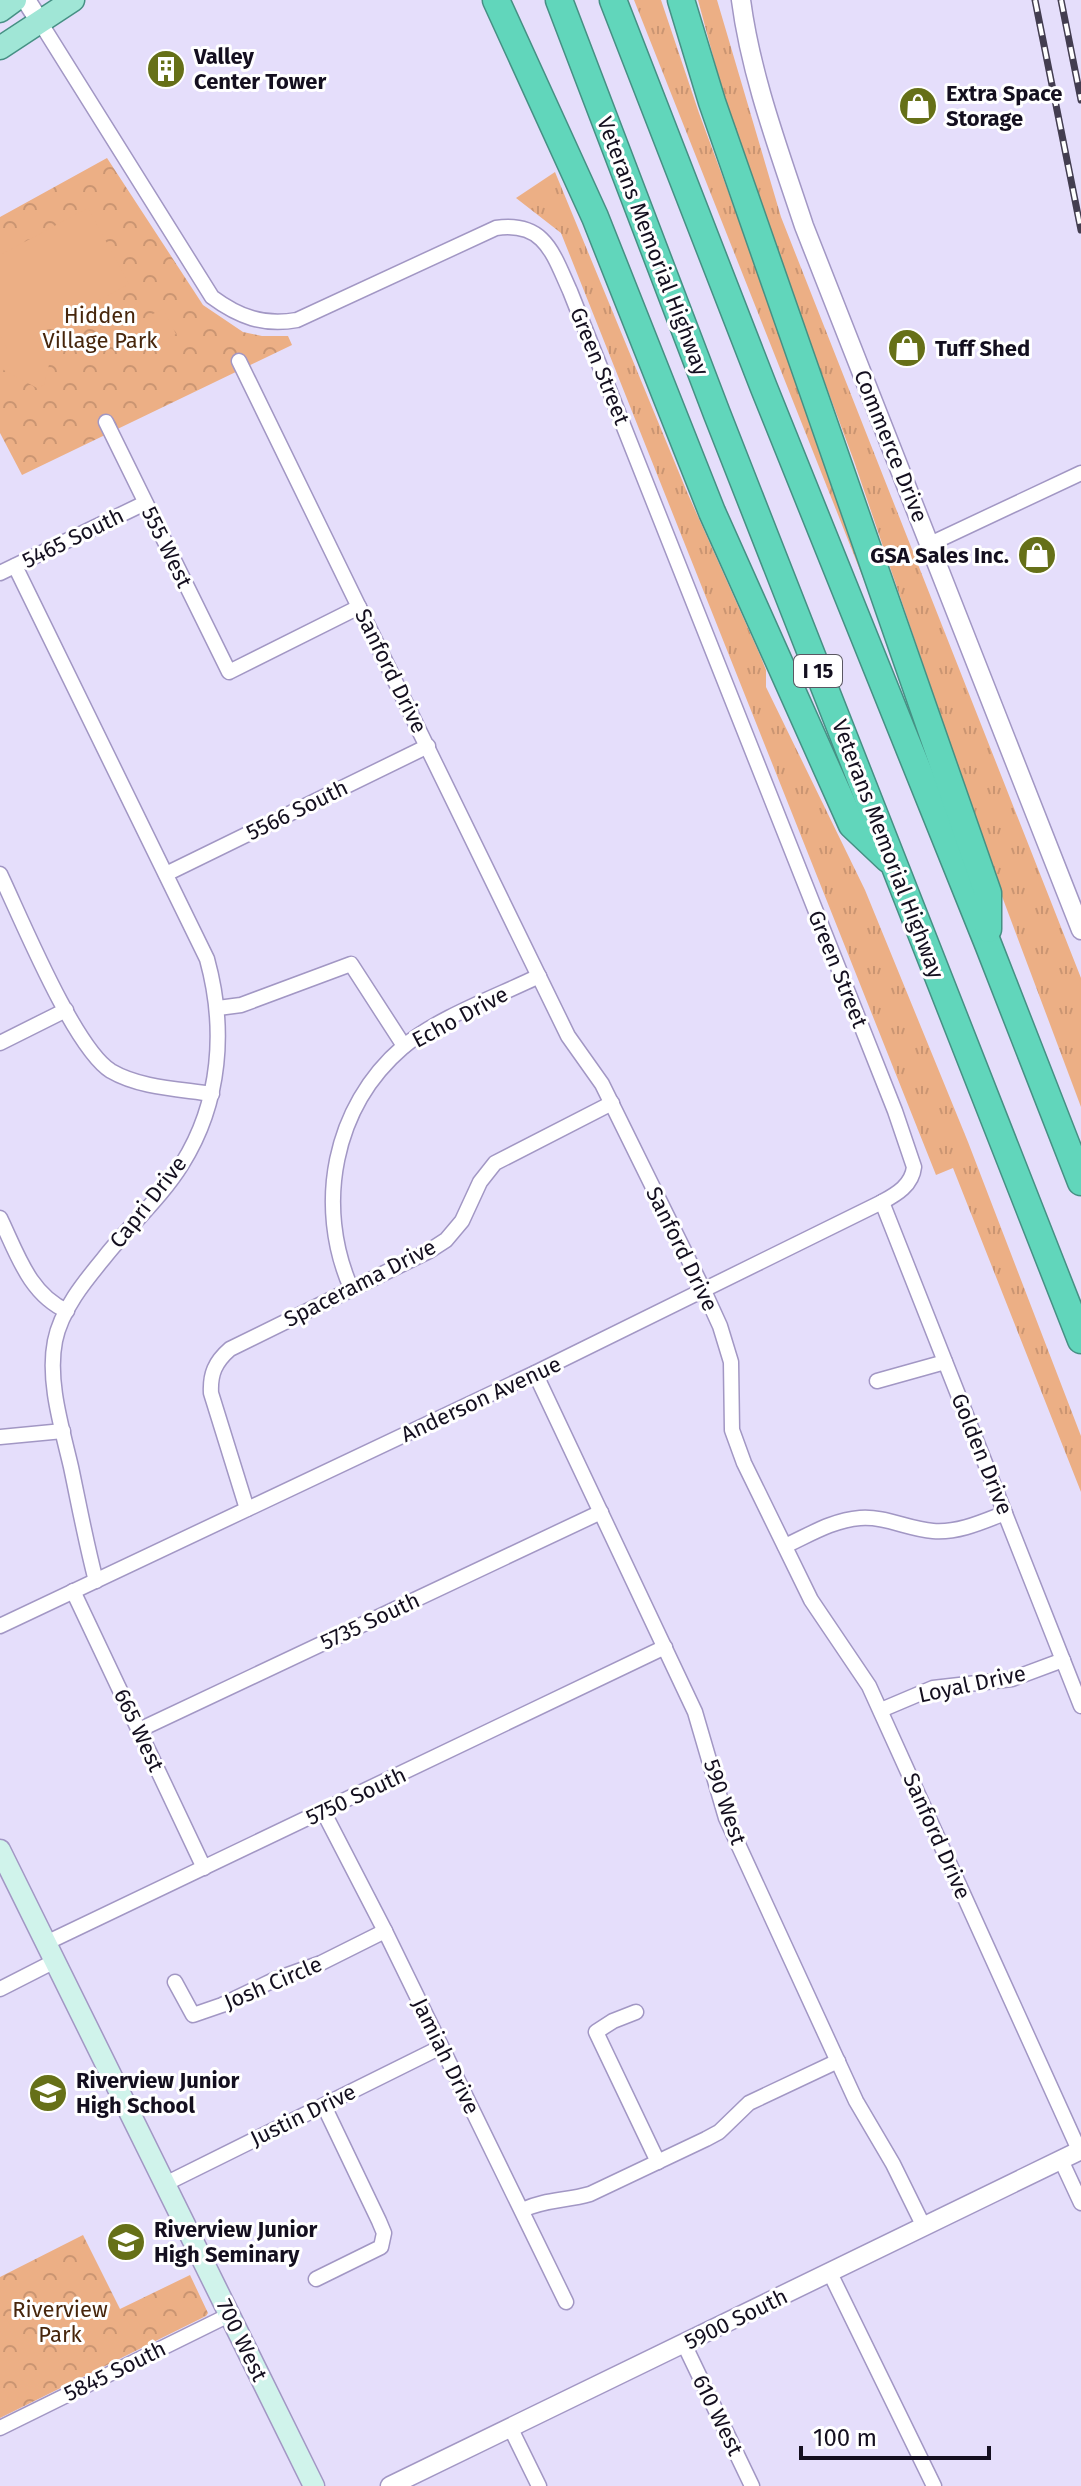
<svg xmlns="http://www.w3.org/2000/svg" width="1081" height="2486" viewBox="0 0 1081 2486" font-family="'Fira Sans',sans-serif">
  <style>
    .grass { fill: url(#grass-tufts) }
    .park { fill: url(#park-crowns) }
    .pitch { fill: #ecaf85 }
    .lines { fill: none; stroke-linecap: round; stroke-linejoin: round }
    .minor-casing { stroke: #a297c4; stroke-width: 17 }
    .tertiary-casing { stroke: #a297c4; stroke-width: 21 }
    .secondary-casing { stroke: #a297c4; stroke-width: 23 }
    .primary-casing { stroke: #469084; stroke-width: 25 }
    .motorway-casing { stroke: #469084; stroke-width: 29 }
    .minor { stroke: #fff; stroke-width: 14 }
    .tertiary { stroke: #fff; stroke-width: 18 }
    .secondary { stroke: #d0f3eb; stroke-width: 20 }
    .primary { stroke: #a0e6d6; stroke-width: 22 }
    .motorway { stroke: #61d6bb; stroke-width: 26 }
    .rail-casing { stroke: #433d50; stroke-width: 7 }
    .rail { stroke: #fff; stroke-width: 4; stroke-dasharray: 12; stroke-linecap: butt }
    .labels { text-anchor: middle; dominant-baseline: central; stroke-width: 6; stroke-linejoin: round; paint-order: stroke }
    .shield { fill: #fff; stroke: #5a5762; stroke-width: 2 }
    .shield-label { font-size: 20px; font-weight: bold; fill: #140f1f }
    .poi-label { font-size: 22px; font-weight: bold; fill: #140f1f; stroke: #fff; text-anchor: start }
    .street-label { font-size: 22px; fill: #140f1f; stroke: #fff }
    .park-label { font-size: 22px; fill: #47260c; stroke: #fff }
  </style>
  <defs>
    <pattern id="grass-tufts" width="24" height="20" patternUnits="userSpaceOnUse" patternTransform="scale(2)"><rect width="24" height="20" fill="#ecaf85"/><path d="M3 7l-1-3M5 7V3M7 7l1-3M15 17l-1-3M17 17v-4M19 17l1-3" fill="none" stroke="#ca9572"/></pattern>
    <pattern id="park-crowns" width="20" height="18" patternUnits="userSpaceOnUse" patternTransform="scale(2)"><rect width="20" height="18" fill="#ecaf85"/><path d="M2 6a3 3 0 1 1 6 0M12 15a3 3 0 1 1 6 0" fill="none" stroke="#ca9572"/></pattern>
  </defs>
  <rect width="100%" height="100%" fill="#e5defb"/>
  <g class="grass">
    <path d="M634,0h27l38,113 181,488 -7,2z"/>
    <path d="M698,0h19l64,217 300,761v129l-81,-216 -146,-430 -116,-312z"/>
    <path d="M555,172l132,320 73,163 6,15v17l99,203 103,252 113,294v56l-128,-324 -17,7 -375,-942 -45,-35z"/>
  </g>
  <g class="park">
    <path d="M107,158l96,147 40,27 19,4h26l4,9 -270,130 -22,-42v-216z"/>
    <path d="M83,2235l37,74 70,-34 18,38 -2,3 -206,102v-141z"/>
  </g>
  <g class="pitch">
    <path d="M88,208l41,76 -90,49 17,3 -12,49 -7,3 -37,-20v-12l7,-8 -7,-13v-80z"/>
    <path d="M163,309l13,25 -43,22 -13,-26z"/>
  </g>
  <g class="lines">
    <defs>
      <g id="minor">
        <path d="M239,361l329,675 34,48 102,207 16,35 11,36 1,68 12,33 67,137 58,86 210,464"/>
        <path d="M106,422l123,250 130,-65"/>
        <path d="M930,544l151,-71"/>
        <path d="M15,566l192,393c19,69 14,143 -25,205 -21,34 -53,62 -78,94 -19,23 -43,52 -49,83 -8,40 7,87 16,126 8,38 15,76 25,114"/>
        <path d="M0,573l145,-70"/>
        <path d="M0,874c21,44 74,174 111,197 29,17 69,18 101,23"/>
        <path d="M166,874l262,-128"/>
        <path d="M218,1008l23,-3 110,-41 53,82"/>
        <path d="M0,1043l66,-33"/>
        <path d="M882,1202l199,504"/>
        <path d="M0,1218c17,35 29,76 67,93"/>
        <path d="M351,1288c-36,-82 -18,-181 52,-241 34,-29 95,-51 136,-71"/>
        <path d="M535,1373l160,339 31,106 130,283 37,63 31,63"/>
        <path d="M877,1381l68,-19"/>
        <path d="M0,1437l63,-6"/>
        <path d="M247,1509l-36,-116c-1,-19 4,-31 19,-44l199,-98 17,-11 16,-19 18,-39 15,-19 117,-60"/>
        <path d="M785,1546c24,-11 48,-26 75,-28 25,-2 48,11 73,13 25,2 49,-9 72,-18"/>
        <path d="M73,1591l131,277"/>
        <path d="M0,1626l535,-253 347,-171c15,-8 30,-17 32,-35l-19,-56 -325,-820c-17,-37 -25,-70 -74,-63l-199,92c-33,6 -58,-3 -85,-23l-172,-275"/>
        <path d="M881,1710l52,-22 79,-9 51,-19"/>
        <path d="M139,1730l462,-218"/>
        <path d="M323,1811l62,120 181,371"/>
        <path d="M46,1943l619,-296"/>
        <path d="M175,1982l18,33 29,-10 54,-26 45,-16 64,-32"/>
        <path d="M0,1989l55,-28"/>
        <path d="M636,2012l-23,9 -17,11 62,130"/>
        <path d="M1061,2160l20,43"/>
        <path d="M165,2184l276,-137"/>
        <path d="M522,2210c24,-11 44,-9 68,-16l116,-55 13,-7 30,-29 89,-42"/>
        <path d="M830,2273l104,213"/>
        <path d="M316,2279l65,-32 3,-14 -5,-12 -55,-115"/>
        <path d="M684,2344l68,142"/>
        <path d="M0,2428l229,-113"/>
        <path d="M511,2429l28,57"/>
      </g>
      <g id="tertiary">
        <path d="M26,0l14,22"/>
        <path d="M741,0c10,77 39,153 63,226l277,704"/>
        <path d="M390,2486l691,-336"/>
      </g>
      <path id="secondary" d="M0,1850l314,636"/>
      <g id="primary">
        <path d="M0,11l15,-11"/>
        <path d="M0,48l73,-48"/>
      </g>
      <g id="motorway">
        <path d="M496,0l99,217 117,295 140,313 36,34"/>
        <path d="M559,0l158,414 364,926"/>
        <path d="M613,0l151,388 224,556 93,238"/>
        <path d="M681,0l31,102 276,791v36"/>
      </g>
    </defs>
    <use href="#minor" class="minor-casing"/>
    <use href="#tertiary" class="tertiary-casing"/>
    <use href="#secondary" class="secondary-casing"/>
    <use href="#primary" class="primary-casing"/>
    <use href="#motorway" class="motorway-casing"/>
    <use href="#minor" class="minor"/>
    <use href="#tertiary" class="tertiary"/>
    <use href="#secondary" class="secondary"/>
    <use href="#primary" class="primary"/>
    <use href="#motorway" class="motorway"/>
    <defs>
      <g id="rail">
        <path d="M1035,0l46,230"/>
        <path d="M1061,0l20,100"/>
      </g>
    </defs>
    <use href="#rail" class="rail-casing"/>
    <use href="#rail" class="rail"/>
  </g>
  <defs>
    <symbol id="building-disc" viewBox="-11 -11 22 22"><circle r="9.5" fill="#667018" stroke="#fff"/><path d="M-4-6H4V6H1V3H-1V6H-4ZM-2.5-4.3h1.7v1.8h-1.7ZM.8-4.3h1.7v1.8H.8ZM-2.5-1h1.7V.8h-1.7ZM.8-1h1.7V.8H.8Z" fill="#fff"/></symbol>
    <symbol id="shop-disc" viewBox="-11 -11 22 22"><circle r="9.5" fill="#667018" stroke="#fff"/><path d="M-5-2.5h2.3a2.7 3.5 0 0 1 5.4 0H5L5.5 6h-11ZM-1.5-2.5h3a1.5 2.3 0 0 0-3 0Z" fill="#fff"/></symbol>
    <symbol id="school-disc" viewBox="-11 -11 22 22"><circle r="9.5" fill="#667018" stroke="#fff"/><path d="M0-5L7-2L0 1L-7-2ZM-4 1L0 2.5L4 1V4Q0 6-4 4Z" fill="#fff"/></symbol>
  </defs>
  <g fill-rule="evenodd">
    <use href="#building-disc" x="144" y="47" width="44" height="44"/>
    <use href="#shop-disc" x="896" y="84" width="44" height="44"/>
    <use href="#shop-disc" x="885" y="326" width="44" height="44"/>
    <use href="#shop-disc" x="1015" y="533" width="44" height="44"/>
    <use href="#school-disc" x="26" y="2071" width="44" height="44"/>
    <use href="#school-disc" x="104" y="2220" width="44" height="44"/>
  </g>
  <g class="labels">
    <rect class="shield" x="794" y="655" width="48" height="32" rx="6"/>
    <g class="shield-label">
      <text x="818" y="671">I 15</text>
    </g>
    <g class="poi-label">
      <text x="194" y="56">Valley<tspan x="194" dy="25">Center Tower</tspan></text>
      <text x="946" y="93">Extra Space<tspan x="946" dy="25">Storage</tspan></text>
      <text x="935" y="348">Tuff Shed</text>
      <text x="1009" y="555" text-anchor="end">GSA Sales Inc.</text>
      <text x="76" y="2080">Riverview Junior<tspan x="76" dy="25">High School</tspan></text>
      <text x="154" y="2229">Riverview Junior<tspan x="154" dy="25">High Seminary</tspan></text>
    </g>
    <g class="street-label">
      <text transform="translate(653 246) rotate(69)">Veterans Memorial Highway</text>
      <text transform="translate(600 366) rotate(68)">Green Street</text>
      <text transform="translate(891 446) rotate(68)">Commerce Drive</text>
      <text transform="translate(73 538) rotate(-26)">5465 South</text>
      <text transform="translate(167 547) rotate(64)">555 West</text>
      <text transform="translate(391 671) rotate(64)">Sanford Drive</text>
      <text transform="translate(297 810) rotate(-26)">5566 South</text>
      <text transform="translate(888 849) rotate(69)">Veterans Memorial Highway</text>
      <text transform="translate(838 969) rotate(68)">Green Street</text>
      <text transform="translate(460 1017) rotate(-28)">Echo Drive</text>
      <text transform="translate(148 1202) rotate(-52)">Capri Drive</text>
      <text transform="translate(682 1249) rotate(64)">Sanford Drive</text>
      <text transform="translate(360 1283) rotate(-27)">Spacerama Drive</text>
      <text transform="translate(481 1399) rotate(-25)">Anderson Avenue</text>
      <text transform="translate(982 1454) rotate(68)">Golden Drive</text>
      <text transform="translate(370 1621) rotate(-25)">5735 South</text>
      <text transform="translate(972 1684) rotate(-12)">Loyal Drive</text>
      <text transform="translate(139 1730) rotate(65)">665 West</text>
      <text transform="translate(356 1796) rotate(-25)">5750 South</text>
      <text transform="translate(725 1802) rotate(71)">590 West</text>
      <text transform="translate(937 1836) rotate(66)">Sanford Drive</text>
      <text transform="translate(273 1983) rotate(-23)">Josh Circle</text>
      <text transform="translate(446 2056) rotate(64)">Jamiah Drive</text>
      <text transform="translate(303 2115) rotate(-26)">Justin Drive</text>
      <text transform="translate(736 2319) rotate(-26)">5900 South</text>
      <text transform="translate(242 2340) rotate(64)">700 West</text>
      <text transform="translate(115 2371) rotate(-26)">5845 South</text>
      <text transform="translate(718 2415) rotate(64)">610 West</text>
    </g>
    <g class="park-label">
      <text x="100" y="315">Hidden<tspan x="100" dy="25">Village Park</tspan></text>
      <text x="60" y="2309">Riverview<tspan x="60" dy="25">Park</tspan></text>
    </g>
  </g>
  <path d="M801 2446v12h188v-12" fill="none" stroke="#140f1f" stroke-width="4"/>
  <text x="813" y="2446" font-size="24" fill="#140f1f" stroke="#ffffff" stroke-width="6" paint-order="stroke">100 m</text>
</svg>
